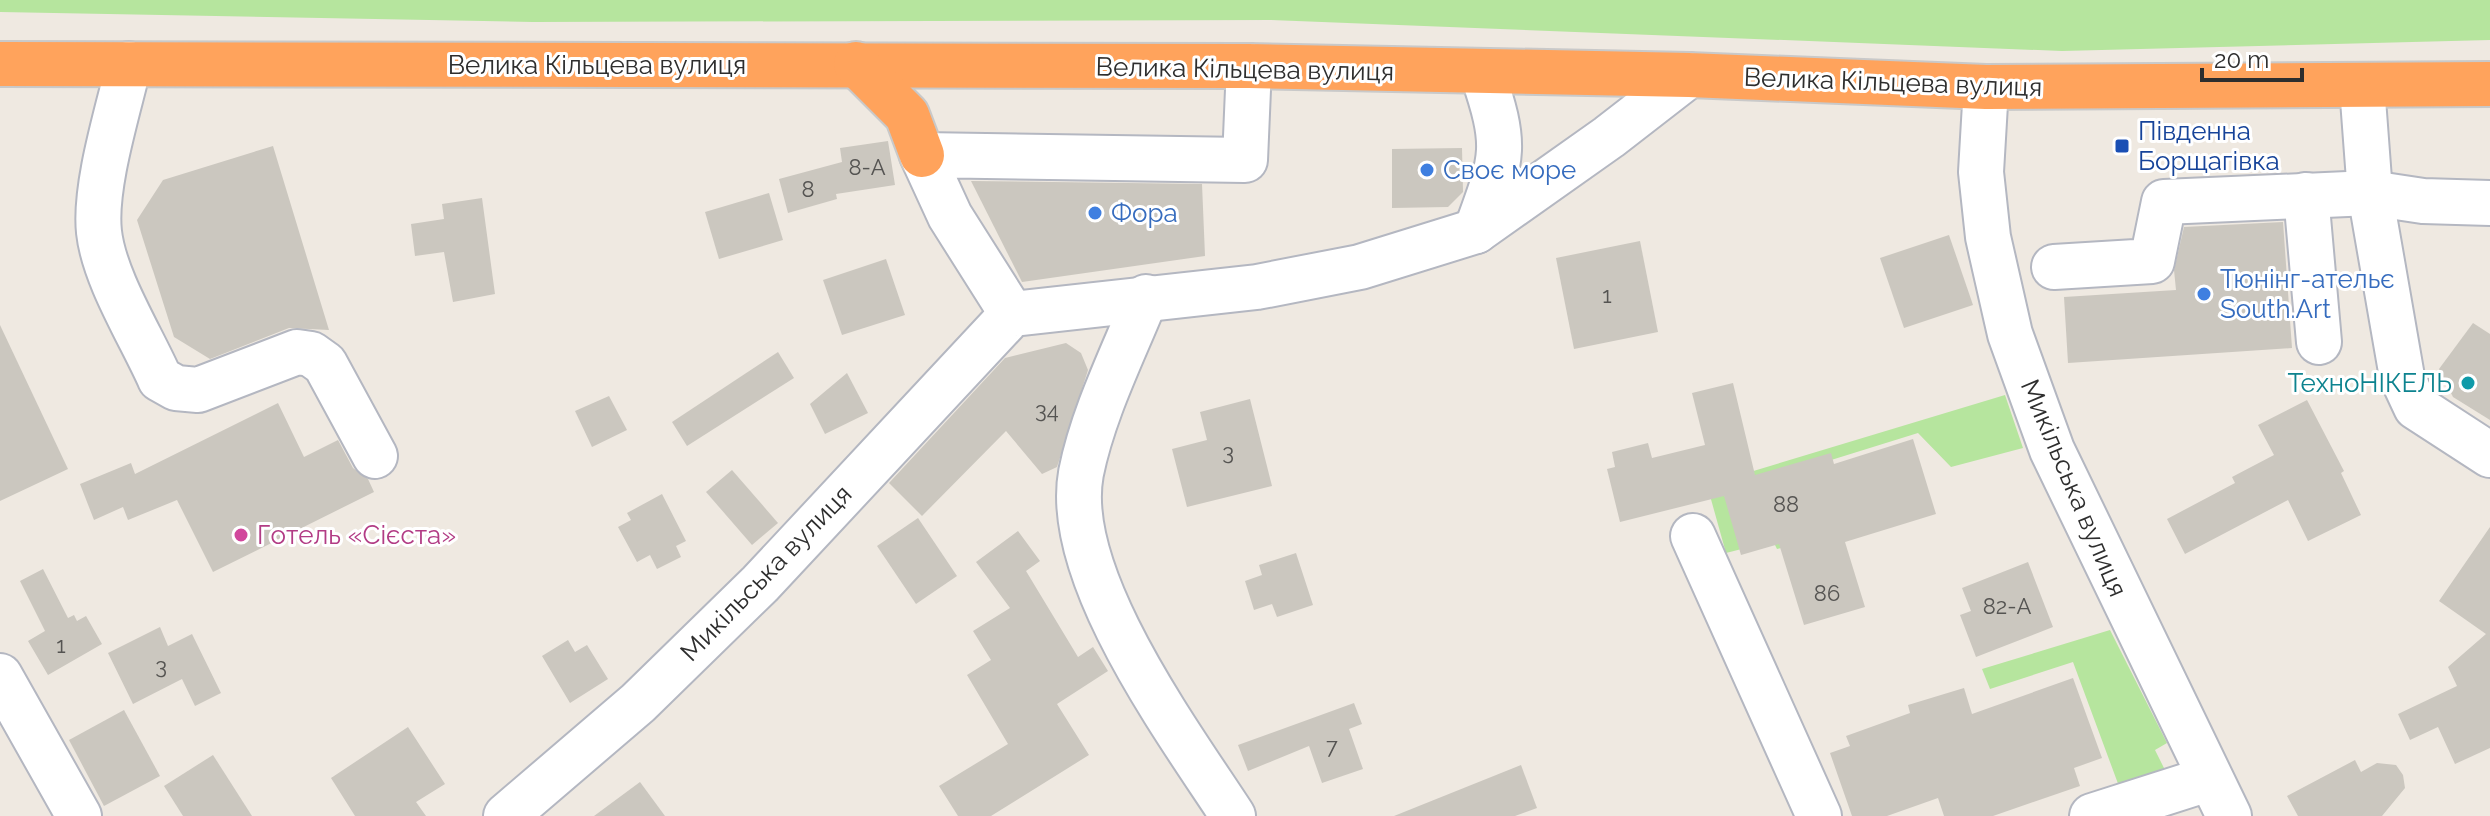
<svg xmlns="http://www.w3.org/2000/svg" width="2490" height="816" viewBox="0 0 2490 816" font-family="Raleway,sans-serif">
  <style>
    .green { fill: #b6e59e }
    .building { fill: #cbc7bf }
    .lines { fill: none; stroke-linecap: round; stroke-linejoin: round }
    .minor-casing { stroke: #b4b7c1; stroke-width: 48 }
    .highway-casing { stroke: #c9c9c9; stroke-width: 48 }
    .minor { stroke: #fff; stroke-width: 44 }
    .highway { stroke: #ffa35c; stroke-width: 44 }
    .transit-dot { fill: #1a4fb4; stroke: #fff; stroke-width: 3 }
    .shop-dot { fill: #3f7fe0; stroke: #fff; stroke-width: 3 }
    .culture-dot { fill: #0f9aa8; stroke: #fff; stroke-width: 3 }
    .hotel-dot { fill: #d1479c; stroke: #fff; stroke-width: 3 }
    .labels { text-anchor: middle; dominant-baseline: central; stroke-width: 6; stroke-linejoin: round; paint-order: stroke }
    .number-label { font-size: 22px; fill: #555452 }
    .street-label { font-size: 26px; fill: #2e2e2e; stroke: #fff }
    .transit-label { font-size: 26px; fill: #164399; stroke: #fff; text-anchor: start }
    .shop-label { font-size: 26px; fill: #366cbe; stroke: #fff; text-anchor: start }
    .culture-label { font-size: 26px; fill: #0d838f; stroke: #fff; text-anchor: end }
    .hotel-label { font-size: 26px; fill: #b23c85; stroke: #fff; text-anchor: start }
  </style>
  <rect width="100%" height="100%" fill="#efe9e1"/>
  <g class="green">
    <path d="M0,0h2490v40l-428,11 -791,-31 -738,2 -533,-10z"/>
    <path d="M2005,395l18,53 -72,19 -33,-34 -90,28 21,70 -72,18 -4,-8 -47,12 -19,-68z"/>
    <path d="M2110,630l57,113 -12,7 12,24 -47,15 -47,-127 -83,27 -8,-20z"/>
  </g>
  <g class="building">
    <path d="M888,141l7,44 -59,9 1,5 -49,14 -9,-34 63,-17 -2,-14z"/>
    <path d="M273,146l56,184 -40,-2 -79,31 -36,-22 -37,-117 26,-40z"/>
    <path d="M1462,148l1,44 -15,15 -56,1v-59z"/>
    <path d="M971,181l231,3 3,72 -183,26z"/>
    <path d="M769,193l14,47 -64,19 -14,-47z"/>
    <path d="M482,198l13,96 -42,8 -9,-50 -29,4 -4,-32 33,-5 -2,-15z"/>
    <path d="M2283,222l9,126 -224,15 -4,-66 112,-7 -2,-20 10,-43z"/>
    <path d="M1949,235l24,70 -69,23 -24,-70z"/>
    <path d="M1640,241l18,91 -84,17 -18,-91z"/>
    <path d="M886,259l19,56 -63,20 -19,-55z"/>
    <path d="M2473,323l17,11v86l-37,-23 -14,-28z"/>
    <path d="M0,325l68,144 -68,32z"/>
    <path d="M1066,343l15,10 7,17 -31,97 -15,7 -36,-43 -84,85 -33,-33 116,-125z"/>
    <path d="M778,352l16,26 -107,68 -15,-24z"/>
    <path d="M847,373l21,40 -43,21 -15,-30z"/>
    <path d="M1733,383l22,92 76,-22 3,11 79,-25 23,75 -91,28 20,65 -61,18 -25,-81 -38,11 -17,-59 -104,26 -13,-53 8,-2 -3,-15 36,-9 4,15 53,-13 -13,-52z"/>
    <path d="M609,396l18,34 -35,17 -17,-36z"/>
    <path d="M1250,399l22,87 -85,21 -15,-58 35,-9 -7,-28z"/>
    <path d="M2307,400l37,71 -3,2 20,42 -53,26 -20,-41 -103,54 -18,-35 68,-36 -3,-6 42,-22 -16,-30z"/>
    <path d="M278,403l26,54 34,-17 15,28 15,11 6,13 -161,80 -36,-72 -49,20 -5,-13 -29,13 -14,-36 51,-21 4,11z"/>
    <path d="M732,470l46,53 -26,22 -46,-53z"/>
    <path d="M662,494l24,47 -10,5 5,11 -24,12 -7,-14 -13,7 -19,-35 13,-7 -4,-7z"/>
    <path d="M918,518l39,58 -41,28 -39,-58z"/>
    <path d="M2490,527v221l-35,16 -17,-37 -28,13 -12,-26 59,-28 -9,-19 38,-33 -47,-33z"/>
    <path d="M1018,531l22,30 -14,10 52,86 15,-10 15,24 -51,33 32,51 -98,61h-33l-19,-30 69,-42 -41,-69 24,-15 -18,-29 37,-23 -34,-46z"/>
    <path d="M1296,553l17,52 -36,12 -5,-13 -18,6 -9,-29 17,-6 -3,-10z"/>
    <path d="M2028,562l25,65 -77,30 -16,-42 11,-4 -9,-23z"/>
    <path d="M43,569l25,49 6,-3 3,6 9,-5 16,28 -54,31 -20,-34 17,-10 -25,-50z"/>
    <path d="M160,627l8,19 24,-12 29,59 -26,13 -13,-27 -49,25 -25,-51z"/>
    <path d="M568,640l7,12 12,-7 21,34 -38,24 -28,-47z"/>
    <path d="M2073,678l29,80 -28,10 6,18 -87,30h-49l-6,-18 -51,18h-35l-22,-63 20,-7 -4,-10 64,-23 -2,-8 56,-17 8,26z"/>
    <path d="M1354,703l8,21 -13,5 14,40 -41,14 -13,-37 -61,25 -10,-26z"/>
    <path d="M124,710l36,66 -56,30 -35,-66z"/>
    <path d="M408,727l37,57 -29,18 10,14h-71l-24,-38z"/>
    <path d="M213,755l39,61h-69l-19,-30z"/>
    <path d="M2355,760l6,12 16,-9 19,2 7,10 2,13 -23,28h-84l-11,-20z"/>
    <path d="M1521,765l16,43 -22,8h-121z"/>
    <path d="M640,782l25,34h-71z"/>
  </g>
  <g class="lines">
    <defs>
      <g id="minor">
        <path d="M129,64c-11,47 -35,122 -30,168 5,46 42,104 61,147l16,9 22,2 99,-38 14,2 14,10 50,92"/>
        <path d="M2362,86l8,107 32,184 14,30 74,48"/>
        <path d="M1986,87l-5,85 7,65 22,97 42,116 177,366"/>
        <path d="M2306,195l13,147"/>
        <path d="M1476,231c27,-74 32,-83 6,-159"/>
        <path d="M2054,267l98,-6 12,-59 206,-9 53,8 67,2"/>
        <path d="M1146,297c-23,57 -53,116 -65,176 -19,103 98,260 152,343"/>
        <path d="M1012,314l-62,-98 -28,-61 323,5 4,-94"/>
        <path d="M1693,536l126,280"/>
        <path d="M0,676l79,140"/>
        <path d="M506,816l132,-113 122,-119 252,-270 245,-27 103,-20 116,-36 133,-94 80,-62"/>
        <path d="M2092,816l116,-37"/>
      </g>
      <g id="highway">
        <path d="M0,64l1249,2 440,9 297,12 504,-3"/>
        <path d="M856,64l51,51 15,40"/>
      </g>
    </defs>
    <use href="#minor" class="minor-casing"/>
    <use href="#highway" class="highway-casing"/>
    <use href="#minor" class="minor"/>
    <use href="#highway" class="highway"/>
  </g>
  <rect class="transit-dot" x="2114" y="138" width="16" height="16" rx="4"/>
  <g class="shop-dot">
    <circle cx="1427" cy="170" r="8"/>
    <circle cx="1095" cy="213" r="8"/>
    <circle cx="2204" cy="294" r="8"/>
  </g>
  <circle class="culture-dot" cx="2468" cy="383" r="8"/>
  <circle class="hotel-dot" cx="241" cy="535" r="8"/>
  <g class="labels">
    <g class="number-label">
      <text x="867" y="167">8-А</text>
      <text x="808" y="189">8</text>
      <text x="1607" y="295">1</text>
      <text x="1047" y="410">34</text>
      <text x="1228" y="452">3</text>
      <text x="1786" y="504">88</text>
      <text x="1827" y="593">86</text>
      <text x="2007" y="606">82-А</text>
      <text x="61" y="645">1</text>
      <text x="161" y="666">3</text>
      <text x="1332" y="746">7</text>
    </g>
    <g class="street-label">
      <text x="597" y="65">Велика Кільцева вулиця</text>
      <text transform="translate(1245 69) rotate(1)">Велика Кільцева вулиця</text>
      <text transform="translate(1893 82) rotate(2)">Велика Кільцева вулиця</text>
      <text transform="translate(2074 488) rotate(67)">Микільська вулиця</text>
      <text transform="translate(766 573) rotate(-46)">Микільська вулиця</text>
    </g>
    <g class="transit-label">
      <text x="2138" y="131">Південна<tspan x="2138" dy="30">Борщагівка</tspan></text>
    </g>
    <g class="shop-label">
      <text x="1443" y="170">Своє море</text>
      <text x="1111" y="213">Фора</text>
      <text x="2220" y="279">Тюнінг-ательє<tspan x="2220" dy="30">South.Art</tspan></text>
    </g>
    <g class="culture-label">
      <text x="2452" y="383">ТехноНІКЕЛЬ</text>
    </g>
    <g class="hotel-label">
      <text x="257" y="535">Готель «Сієста»</text>
    </g>
  </g>
  <path d="M2202 68v12h100v-12" fill="none" stroke="#2e2e2e" stroke-width="4"/>
  <text x="2214" y="68" font-size="24" fill="#2e2e2e" stroke="#ffffff" stroke-width="6" paint-order="stroke">20 m</text>
</svg>
